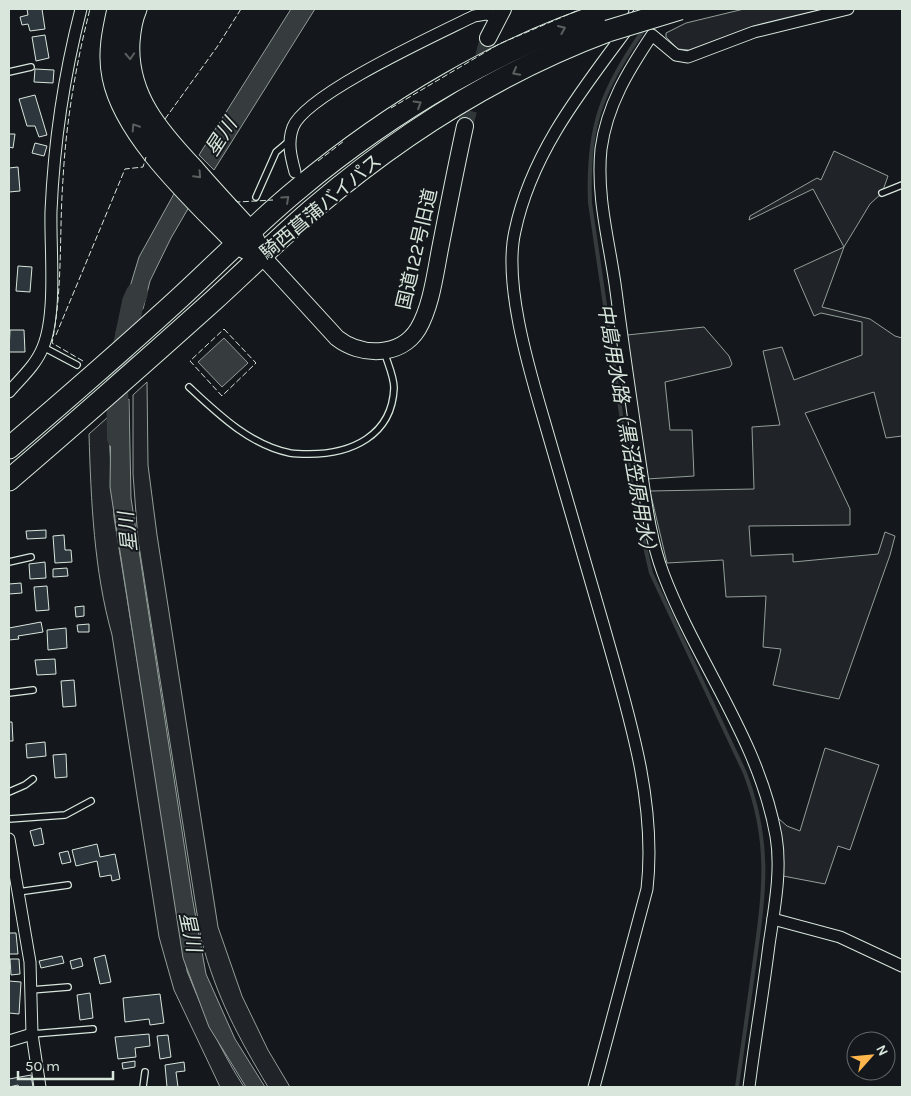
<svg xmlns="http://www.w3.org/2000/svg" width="911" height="1096" viewBox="0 0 911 1096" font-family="Karla,'Noto Sans JP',sans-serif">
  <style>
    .green { fill: #202428; stroke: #939e99 }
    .water { fill: #363b3e; stroke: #939e99 }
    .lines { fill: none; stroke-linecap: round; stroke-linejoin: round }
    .stream { stroke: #363b3e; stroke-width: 4 }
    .river { stroke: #363b3e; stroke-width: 22 }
    .building { fill: #2c363c; stroke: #d8e6dc }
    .secondary-tunnel { stroke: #313739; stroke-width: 16; stroke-dasharray: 16 8; stroke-linecap: butt }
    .lane-casing { stroke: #d8e6dc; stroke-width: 8 }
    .street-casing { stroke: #d8e6dc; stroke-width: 13 }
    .secondary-casing { stroke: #d8e6dc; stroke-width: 18 }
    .highway-casing { stroke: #d8e6dc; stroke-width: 23 }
    .lane { stroke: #14181c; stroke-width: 5.5 }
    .street { stroke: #14181c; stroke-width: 11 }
    .secondary { stroke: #14181c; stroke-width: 16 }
    .highway { stroke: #14181c; stroke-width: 21 }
    .highway-bridge-casing { stroke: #d8e6dc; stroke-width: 23; stroke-linecap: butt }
    .highway-bridge { stroke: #14181c; stroke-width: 21 }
    .fence { stroke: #d8e6dc; stroke-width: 1; stroke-dasharray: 6 2.5; stroke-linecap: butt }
    .oneway { stroke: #59605f }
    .labels { text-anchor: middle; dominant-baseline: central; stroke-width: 4; stroke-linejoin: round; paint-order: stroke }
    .street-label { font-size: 19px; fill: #d8e6dc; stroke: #14181c }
    .water-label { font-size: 20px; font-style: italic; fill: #d8e6dc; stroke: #14181c }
  </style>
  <rect width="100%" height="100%" fill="#14181c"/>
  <g class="green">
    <path d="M744,9h80l-73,18 -62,23 -11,-1 -12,-12v-4l20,-10z"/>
    <path d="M834,151l54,25 -6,17 -12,11 -26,43 -22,60 48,12 25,17 7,2v98l-16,2 -12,-46 -69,21 45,96v16l-101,1 2,30 42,-2v8l85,-8 7,-22 10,4 -5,19 -51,144 -66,-14 8,-36 -18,-2 3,-51 -40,1 -3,-37 -56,3 -17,-72 104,-2 -2,-62 28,-2 -17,-74 19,-4 12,33 68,-25v-33l-41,-9 -7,3 -20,-46 50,-23 -31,-58 -64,31 1,-4 67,-38 4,2z"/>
    <path d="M704,327l25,29 3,8 -2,3 -65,15 5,48h22l2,46 -47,3 -20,-144z"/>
    <path d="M147,382l1,83 9,70 61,392 24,69 26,54 22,37h-22c-31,-52 -51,-89 -67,-148l-63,-399 -5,-66v-79z"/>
    <path d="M108,417l6,100 73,454c16,40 33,79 57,116h-24l-46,-97 -15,-53 -47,-302c-18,-64 -21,-134 -23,-201z"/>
    <path d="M825,748l54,17 -29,85 -12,-4 -13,38 -42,-8 -5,-58 9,8 13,5z"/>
  </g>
  <g class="water">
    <path d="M291,9h24l-101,161 -15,-15z"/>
    <path d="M175,192l14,15 -18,31 -21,43 -7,28 -27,24 23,-76z"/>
    <path d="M224,338l24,25 -26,24 -24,-25z"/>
    <path d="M129,399l2,99 61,398 14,78 29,65 30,48h-19l-37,-60 -26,-69 -73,-471 1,-73z"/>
  </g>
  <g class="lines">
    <path class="stream" d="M644,29c-43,63 -57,97 -54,174l42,286 19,84 94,200c27,71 19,120 9,193 -6,40 -11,81 -17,121"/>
    <path class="river" d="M118,438l-1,-59 16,-77 4,-9"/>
  </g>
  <g class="building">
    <path d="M27,9h15l3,20 -15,2 -2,-7 -6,1 -2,-8 8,-2z"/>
    <path d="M45,35l4,23 -13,3 -4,-24z"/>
    <path d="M35,69l19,1 -1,13 -19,-1z"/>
    <path d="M35,95l12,40 -8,2 -4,-11h-8l-8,-27z"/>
    <path d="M9,134h6l-2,14 -4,-1z"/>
    <path d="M35,143l12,3 -3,10 -12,-3z"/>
    <path d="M18,167l2,24 -11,1v-24z"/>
    <path d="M18,266l14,1 -2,25 -14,-1z"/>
    <path d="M10,330h14l1,22h-16z"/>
    <path d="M46,530v8l-19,1 -1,-8z"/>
    <path d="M64,535l1,15h6l1,12 -17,1 -2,-27z"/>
    <path d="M45,562l1,16 -16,1 -1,-15z"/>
    <path d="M67,568l1,8 -15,1v-8z"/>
    <path d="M21,583l1,10 -13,1v-10z"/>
    <path d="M47,586l2,24 -13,1 -2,-24z"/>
    <path d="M84,606v10l-8,1 -1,-10z"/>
    <path d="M41,622l2,10 -25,4 1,3 -10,1v-12z"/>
    <path d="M89,624v8h-11l-1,-7z"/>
    <path d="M66,628l1,20 -19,2 -1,-20z"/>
    <path d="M55,659l1,15 -19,1 -2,-15z"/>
    <path d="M74,680l2,26 -13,1 -2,-26z"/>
    <path d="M9,722h3l1,19h-4z"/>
    <path d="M45,742l1,14 -19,2 -1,-14z"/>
    <path d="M66,754l1,23 -12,1 -2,-23z"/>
    <path d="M41,828l3,16 -10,2 -4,-15z"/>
    <path d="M97,844l3,13 15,-3 5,25 -8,2 -1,-6 -11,2 -3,-16 -21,5 -4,-16z"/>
    <path d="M68,851l3,11 -9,2 -3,-11z"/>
    <path d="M9,933h7l2,21h-9z"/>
    <path d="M105,955l6,27 -11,2 -6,-26z"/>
    <path d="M62,956l2,7 -23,5 -2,-7z"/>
    <path d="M81,958l2,8 -11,3 -2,-8z"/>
    <path d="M10,959h9l1,15 -9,1z"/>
    <path d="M9,981l12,1 -2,32 -10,-1z"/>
    <path d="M90,993l3,25 -13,2 -3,-25z"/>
    <path d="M160,994l4,29 -14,2 -1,-6 -24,3 -2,-24z"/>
    <path d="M149,1034l1,12 -15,2 1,9 -18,2 -3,-22z"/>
    <path d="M168,1035l3,22 -11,2 -3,-23z"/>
    <path d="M135,1061v6l-12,2 -1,-6z"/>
    <path d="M184,1062l1,9 -9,1 2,15h-11l-2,-22z"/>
    <path d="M31,1075l2,12h-14l-1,-2 -9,2v-8z"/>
  </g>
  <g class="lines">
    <path class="secondary-tunnel" d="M465,126l23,-88"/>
    <defs>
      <g id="lane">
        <path d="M9,72l22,-5"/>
        <path d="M882,193l20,-8"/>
        <path d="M256,197l20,-45 13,-11"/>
        <path d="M43,347l34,18"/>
        <path d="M189,387c29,27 61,58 101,66 6,1 13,1 19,1 42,0 83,-18 85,-66 0,-12 -7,-26 -10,-37"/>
        <path d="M9,562l22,-5"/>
        <path d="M9,693l24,-3"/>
        <path d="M9,792l16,-7 8,-6"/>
        <path d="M9,819l56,-4 26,-14"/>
        <path d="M18,892l50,-7"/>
        <path d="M31,990l37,-3"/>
        <path d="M32,1034l61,-5"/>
        <path d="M143,1087l2,-15"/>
      </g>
      <g id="street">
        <path d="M295,172c-4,-15 -8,-29 -2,-45 13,-33 145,-93 181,-111l12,-2 12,3"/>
        <path d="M9,392c12,-14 27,-27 34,-45 14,-34 7,-98 8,-136 3,-69 13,-136 30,-202"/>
        <path d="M9,839l21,123 2,72 8,53"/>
        <path d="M773,919l67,18 62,29"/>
        <path d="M9,1041l23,-7"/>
        <path d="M594,1087l53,-198c10,-88 -19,-177 -43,-262 -20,-69 -40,-138 -60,-207 -15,-51 -41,-137 -29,-189 18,-86 77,-153 127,-222"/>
        <path d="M749,1087c6,-47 14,-94 20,-142 5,-35 13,-74 7,-109 -17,-96 -79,-173 -113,-263 -14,-37 -18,-79 -24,-118 -8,-55 -16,-109 -23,-164 -6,-47 -20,-93 -15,-142 6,-44 27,-78 51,-114l24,20 12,2 66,-25 94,-23"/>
      </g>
      <g id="secondary">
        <path d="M488,38l15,-29"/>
        <path d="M262,256l75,82c23,18 63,20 81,-9 13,-22 17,-54 22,-80 8,-41 16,-82 25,-123"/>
      </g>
      <g id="highway">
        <path d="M118,9c-5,22 -10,45 -5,68 12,60 84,124 125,167l13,7"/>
        <path d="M136,9c-5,11 -6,20 -7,33 -3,54 30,91 65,128 18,21 37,41 56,62l6,13"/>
        <path d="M9,448c55,-47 109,-94 163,-143 42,-38 82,-80 126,-116 91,-76 206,-146 320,-180"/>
        <path d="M9,480c69,-59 137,-119 205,-180 33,-30 66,-63 100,-92 87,-74 187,-137 294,-177"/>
      </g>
    </defs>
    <use href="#lane" class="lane-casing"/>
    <use href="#street" class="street-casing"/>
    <use href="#secondary" class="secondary-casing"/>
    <use href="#highway" class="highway-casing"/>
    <use href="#lane" class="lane"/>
    <use href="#street" class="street"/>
    <use href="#secondary" class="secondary"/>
    <use href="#highway" class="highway"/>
    <defs>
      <path id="highway-bridge" d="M608,31l72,-22"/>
    </defs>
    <use href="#highway-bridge" class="highway-bridge-casing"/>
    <use href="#highway-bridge" class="highway-bridge"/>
    <g class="fence">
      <path d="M391,108l108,-64 82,-35"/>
      <path d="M165,119l52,-72 24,-38"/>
      <path d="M318,161l26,-20"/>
      <path d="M235,200l3,2 35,-2"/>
      <path d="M224,329l32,34 -34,33 -32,-35z"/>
      <path d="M56,335l69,-166 18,-2 3,-10"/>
      <path d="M83,361l-31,-18c11,-54 7,-109 11,-164 3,-57 13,-115 27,-170"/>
    </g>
  </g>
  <defs><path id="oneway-chevron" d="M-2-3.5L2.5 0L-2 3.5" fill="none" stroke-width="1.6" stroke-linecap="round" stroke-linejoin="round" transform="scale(1.25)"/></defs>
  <g class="oneway">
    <use href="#oneway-chevron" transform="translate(562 29) rotate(-23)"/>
    <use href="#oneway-chevron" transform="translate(130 56) rotate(87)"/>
    <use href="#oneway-chevron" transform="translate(516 72) rotate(152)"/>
    <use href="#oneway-chevron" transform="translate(418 104) rotate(-31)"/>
    <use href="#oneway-chevron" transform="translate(135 127) rotate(-123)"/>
    <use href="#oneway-chevron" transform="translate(198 175) rotate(47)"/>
    <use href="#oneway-chevron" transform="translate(286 199) rotate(-42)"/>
  </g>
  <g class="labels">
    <g class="street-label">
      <text transform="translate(321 207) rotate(-40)">騎西菖蒲バイパス</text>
      <text transform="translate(417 249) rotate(-77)">国道122号旧道</text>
    </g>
    <g class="water-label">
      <text transform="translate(221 137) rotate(-57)">星川</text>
      <text transform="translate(627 432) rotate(80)">中島用水路（黒沼笠原用水）</text>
      <text transform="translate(128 532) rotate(-96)">星川</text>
      <text transform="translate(190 932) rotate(78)">星川</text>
    </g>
  </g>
  <rect width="911" height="1096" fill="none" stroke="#d8e6dc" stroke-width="20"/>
  <g transform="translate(871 1056) rotate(63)"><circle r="24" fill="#14181c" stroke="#626a69"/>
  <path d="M0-4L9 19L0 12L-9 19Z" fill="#ffb74d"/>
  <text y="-8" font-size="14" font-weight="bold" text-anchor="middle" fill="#d8e6dc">N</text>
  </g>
  <path d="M18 1071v8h95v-8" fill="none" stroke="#d8e6dc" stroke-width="2.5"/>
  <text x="25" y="1071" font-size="15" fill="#d8e6dc" stroke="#14181c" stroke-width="4" paint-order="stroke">50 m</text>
</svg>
